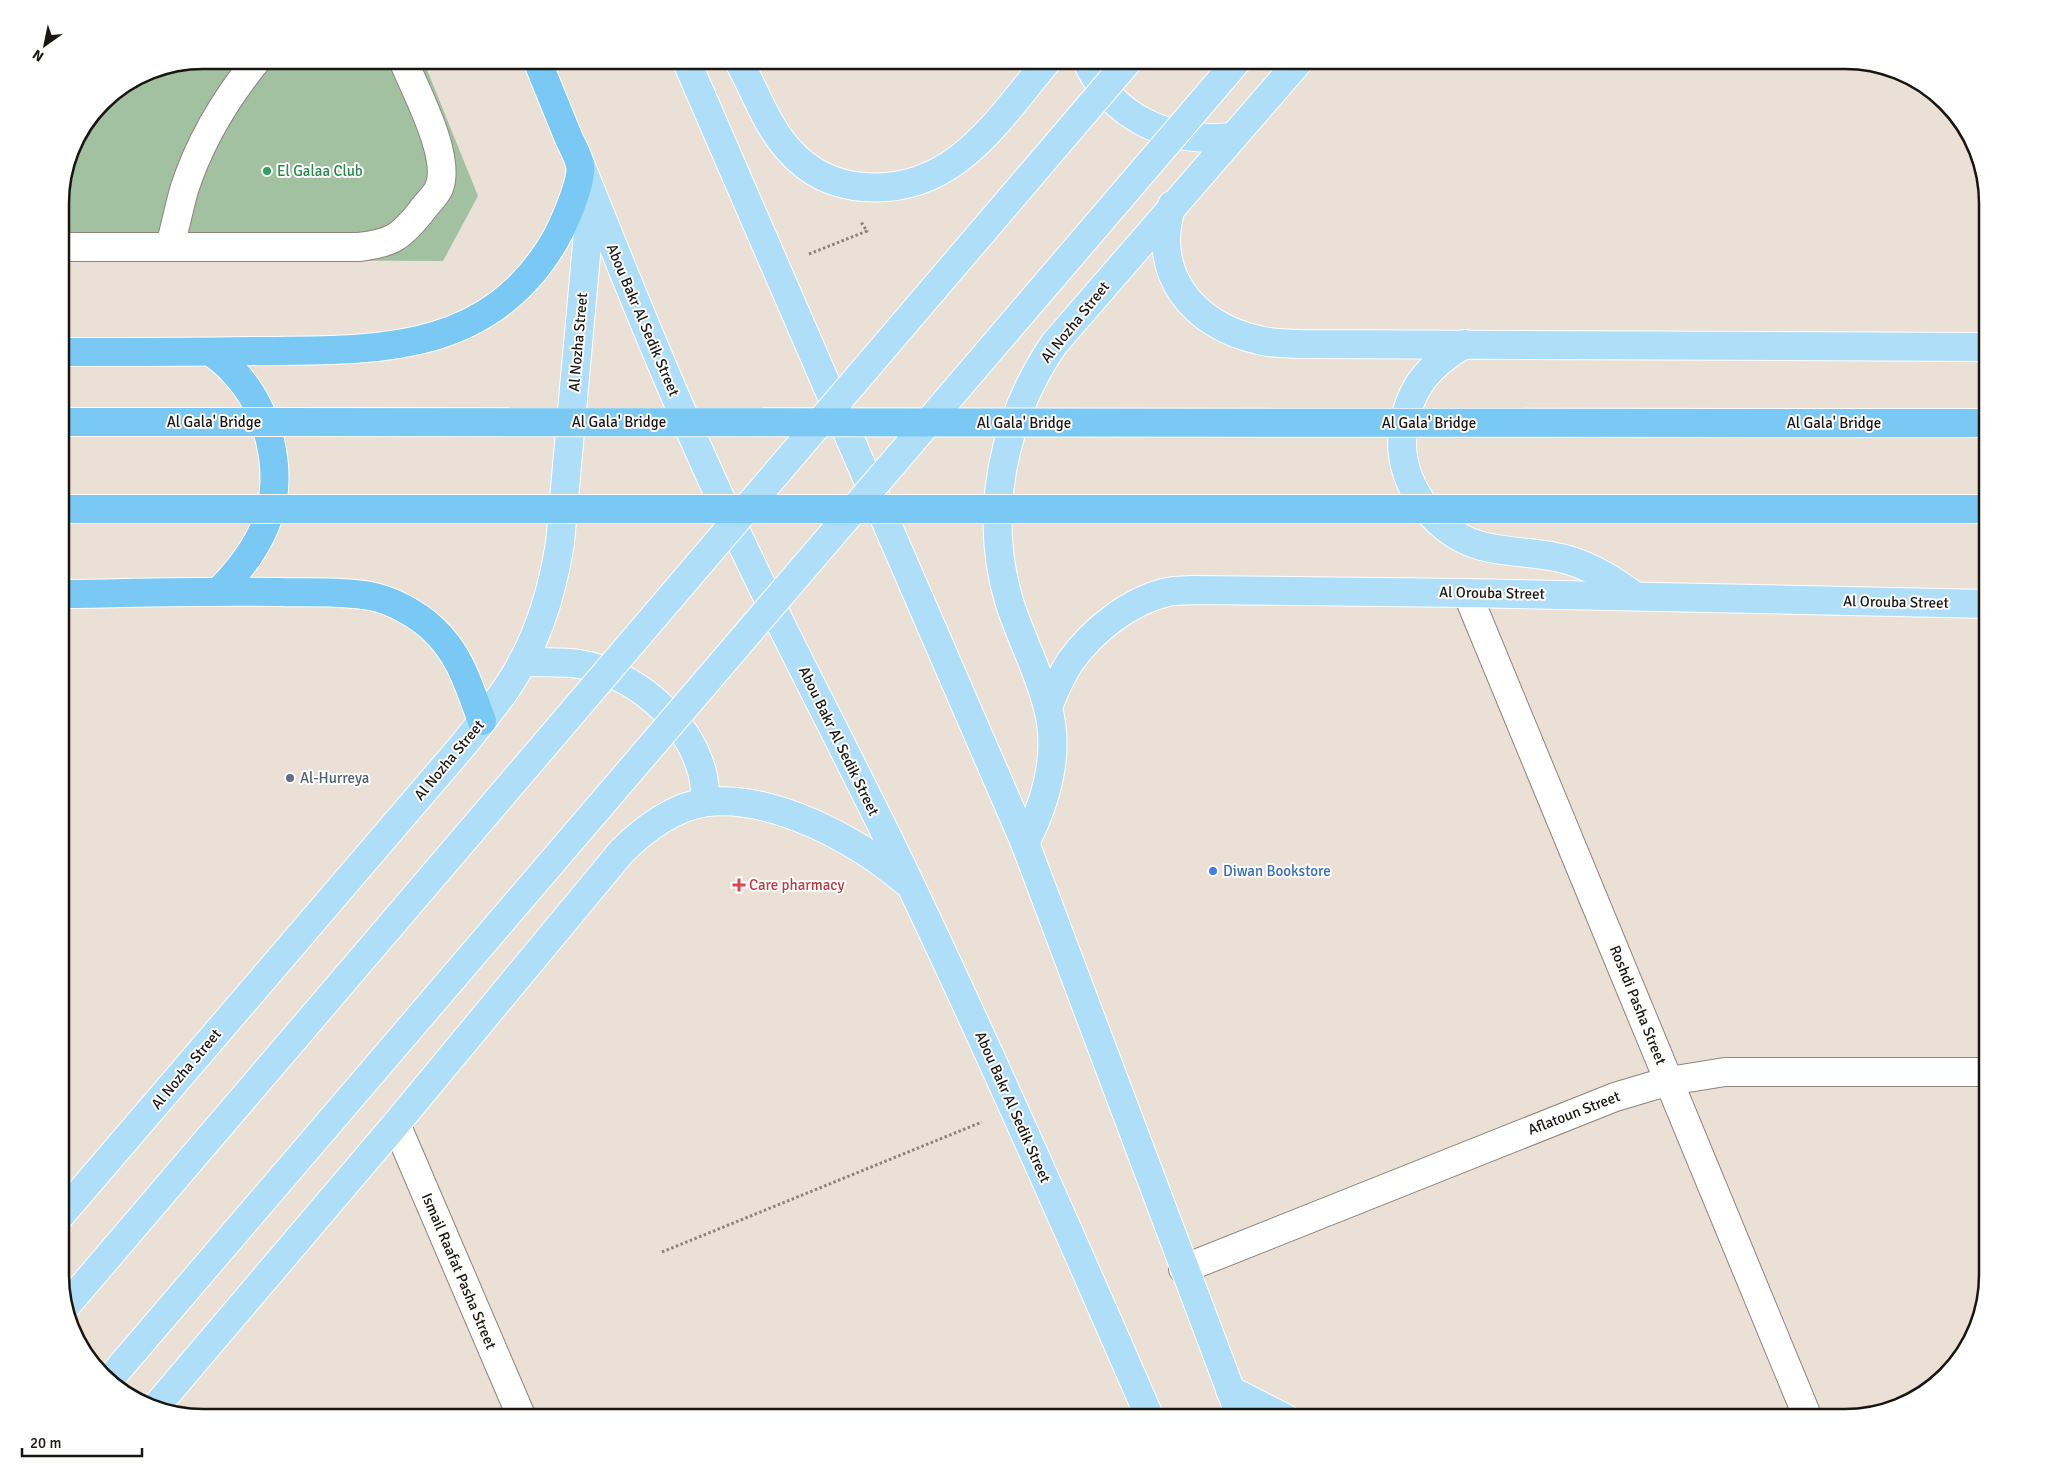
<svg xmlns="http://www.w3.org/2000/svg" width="2048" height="1478" viewBox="0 0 2048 1478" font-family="Signika,sans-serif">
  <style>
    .green { fill: #a1c1a1 }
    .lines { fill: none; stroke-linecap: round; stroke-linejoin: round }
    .minor-casing { stroke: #8d847a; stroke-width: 30 }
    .major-casing { stroke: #fff; stroke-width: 30 }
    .highway-casing { stroke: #fff; stroke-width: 30 }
    .path { stroke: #8a837b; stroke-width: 3; stroke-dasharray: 2.5 2.5; stroke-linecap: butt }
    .minor { stroke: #fff; stroke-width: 28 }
    .major { stroke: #afdef8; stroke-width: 28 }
    .highway { stroke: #7ac8f4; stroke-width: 28 }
    .major-bridge-casing { stroke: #fff; stroke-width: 30; stroke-linecap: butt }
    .highway-bridge-casing { stroke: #fff; stroke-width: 30; stroke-linecap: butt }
    .major-bridge { stroke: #afdef8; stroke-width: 28 }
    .highway-bridge { stroke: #7ac8f4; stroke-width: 28 }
    .leisure-dot { fill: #2e9e5b; stroke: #fff; stroke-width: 2 }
    .service-dot { fill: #5c6f8a; stroke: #fff; stroke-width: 2 }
    .shop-dot { fill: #3f7fe0; stroke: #fff; stroke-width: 2 }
    .health-dot { fill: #e0444e; stroke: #fff; stroke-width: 2 }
    .labels { text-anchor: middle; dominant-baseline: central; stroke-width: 4; stroke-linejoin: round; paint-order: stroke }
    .leisure-label { font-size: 15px; fill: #27864d; stroke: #fff; text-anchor: start }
    .street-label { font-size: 15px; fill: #191612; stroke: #fff }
    .service-label { font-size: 15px; fill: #4e5e75; stroke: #fff; text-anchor: start }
    .shop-label { font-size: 15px; fill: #366cbe; stroke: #fff; text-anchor: start }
    .health-label { font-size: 15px; fill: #be3a42; stroke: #fff; text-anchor: start }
    .rim { fill: none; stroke: #191612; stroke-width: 2.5 }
  </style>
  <rect width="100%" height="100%" fill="#eae0d5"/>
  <path class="green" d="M203,60h220l55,136 -35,65 -383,-2v-65l11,-46 31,-46 46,-31z"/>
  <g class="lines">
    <defs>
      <g id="minor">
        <path d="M170,246c5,-18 9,-38 14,-56 15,-47 42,-92 73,-130"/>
        <path d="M60,247h299c32,-4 41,-9 61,-34 5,-8 15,-16 19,-25 13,-31 -24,-98 -36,-128"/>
        <path d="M1467,593l341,825"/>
        <path d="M396,1124l126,294"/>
        <path d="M1183,1269l432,-172 54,-16 56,-9h263"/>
      </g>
      <g id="major">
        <path d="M686,60l339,783 216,575"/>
        <path d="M738,60c17,30 27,63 50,89 20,23 46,36 76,38 90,7 133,-66 184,-127"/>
        <path d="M1086,60c27,59 83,83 145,77"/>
        <path d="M581,166c48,120 96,240 151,357 57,123 122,242 180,365 83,175 161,353 238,530"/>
        <path d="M1172,205c-22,68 21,121 87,135 13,4 28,3 42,4l687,3"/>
        <path d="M1465,344c-36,21 -56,44 -62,86 -7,49 29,101 75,115 30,9 61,6 90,15 25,7 46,21 67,36"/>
        <path d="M522,662c19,1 39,-1 57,2 54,9 109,55 123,108 3,10 3,21 4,30"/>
        <path d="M1048,707c6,-15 13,-31 22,-45 22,-31 60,-62 98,-70 8,-2 16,-1 24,-2l275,3 521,11"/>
        <path d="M1025,843c21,-41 35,-89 23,-135 -9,-37 -28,-71 -39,-107 -26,-88 -6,-182 45,-257l246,-284"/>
        <path d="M60,1216l404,-472c14,-18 29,-36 42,-55 30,-43 46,-95 54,-146l31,-343"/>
        <path d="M1230,1390l55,28"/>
        <path d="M154,1409l242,-285 226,-273c22,-22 53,-45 85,-49 67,-7 148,37 198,79"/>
      </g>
      <g id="highway">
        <path d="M60,352c65,0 129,0 193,-1 119,-1 234,6 302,-111 8,-14 28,-59 25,-75 -2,-10 -9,-21 -13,-31 -10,-25 -20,-49 -30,-74"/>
        <path d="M212,352c6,6 14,11 20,18 38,38 54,106 33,156 -11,26 -27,46 -46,65"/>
        <path d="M60,594c73,-1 146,-3 220,-2 29,1 61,-1 90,4 22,4 47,18 63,33 28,26 36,58 49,92"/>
      </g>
    </defs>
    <use href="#minor" class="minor-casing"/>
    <use href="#major" class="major-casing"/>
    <use href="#highway" class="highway-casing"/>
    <g class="path">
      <path d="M809,254l58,-23 -6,-9"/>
      <path d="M662,1252l320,-130"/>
    </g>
    <use href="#minor" class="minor"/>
    <use href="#major" class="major"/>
    <use href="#highway" class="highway"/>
    <defs>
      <g id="major-bridge">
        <path d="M66,1306l1063,-1246"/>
        <path d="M109,1380l1129,-1320"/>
      </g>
      <g id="highway-bridge">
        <path d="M60,422l1928,1"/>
        <path d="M60,509h1928"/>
      </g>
    </defs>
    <use href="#major-bridge" class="major-bridge-casing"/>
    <use href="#highway-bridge" class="highway-bridge-casing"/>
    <use href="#major-bridge" class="major-bridge"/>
    <use href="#highway-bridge" class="highway-bridge"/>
  </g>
  <circle class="leisure-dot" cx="267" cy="171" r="5"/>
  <circle class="service-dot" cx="290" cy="778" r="5"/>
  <circle class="shop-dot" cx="1213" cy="871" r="5"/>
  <path class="health-dot" d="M736.5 877.5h5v5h5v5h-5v5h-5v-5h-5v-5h5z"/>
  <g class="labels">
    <g class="leisure-label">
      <text x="277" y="171">El Galaa Club</text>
    </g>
    <g class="street-label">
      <text transform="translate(643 320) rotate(67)">Abou Bakr Al Sedik Street</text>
      <text transform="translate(1075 322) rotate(-51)">Al Nozha Street</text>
      <text transform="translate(578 342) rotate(-85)">Al Nozha Street</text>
      <text x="214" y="422">Al Gala' Bridge</text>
      <text x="619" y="422">Al Gala' Bridge</text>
      <text x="1024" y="423">Al Gala' Bridge</text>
      <text x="1429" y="423">Al Gala' Bridge</text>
      <text x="1834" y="423">Al Gala' Bridge</text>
      <text transform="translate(1492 593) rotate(1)">Al Orouba Street</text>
      <text transform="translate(1896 602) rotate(1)">Al Orouba Street</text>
      <text transform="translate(839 741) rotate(64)">Abou Bakr Al Sedik Street</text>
      <text transform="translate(449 760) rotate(-50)">Al Nozha Street</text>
      <text transform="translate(1638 1005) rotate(68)">Roshdi Pasha Street</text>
      <text transform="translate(186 1069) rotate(-50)">Al Nozha Street</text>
      <text transform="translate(1013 1107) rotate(66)">Abou Bakr Al Sedik Street</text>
      <text transform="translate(1574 1113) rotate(-21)">Aflatoun Street</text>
      <text transform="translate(459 1271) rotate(67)">Ismail Raafat Pasha Street</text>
    </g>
    <g class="service-label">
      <text x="300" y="778">Al-Hurreya</text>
    </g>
    <g class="shop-label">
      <text x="1223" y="871">Diwan Bookstore</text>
    </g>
    <g class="health-label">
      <text x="749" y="885">Care pharmacy</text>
    </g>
  </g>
  <path d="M0 0H2048V1478H0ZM203 69H1845A134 134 0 0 1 1979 203V1275A134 134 0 0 1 1845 1409H203A134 134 0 0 1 69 1275V203A134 134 0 0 1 203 69Z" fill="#fff" fill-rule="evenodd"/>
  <path class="rim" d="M203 69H1845A134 134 0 0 1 1979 203V1275A134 134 0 0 1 1845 1409H203A134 134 0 0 1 69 1275V203A134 134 0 0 1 203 69Z"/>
  <g transform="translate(45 45) rotate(213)" stroke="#ffffff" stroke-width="4" paint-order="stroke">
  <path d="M0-4L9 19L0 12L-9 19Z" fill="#191612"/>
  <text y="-8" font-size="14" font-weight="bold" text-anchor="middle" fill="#191612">N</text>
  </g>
  <path d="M22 1448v8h120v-8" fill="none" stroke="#191612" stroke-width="2.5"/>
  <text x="30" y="1448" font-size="15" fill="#191612" stroke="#ffffff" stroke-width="4" paint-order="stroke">20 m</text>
</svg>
